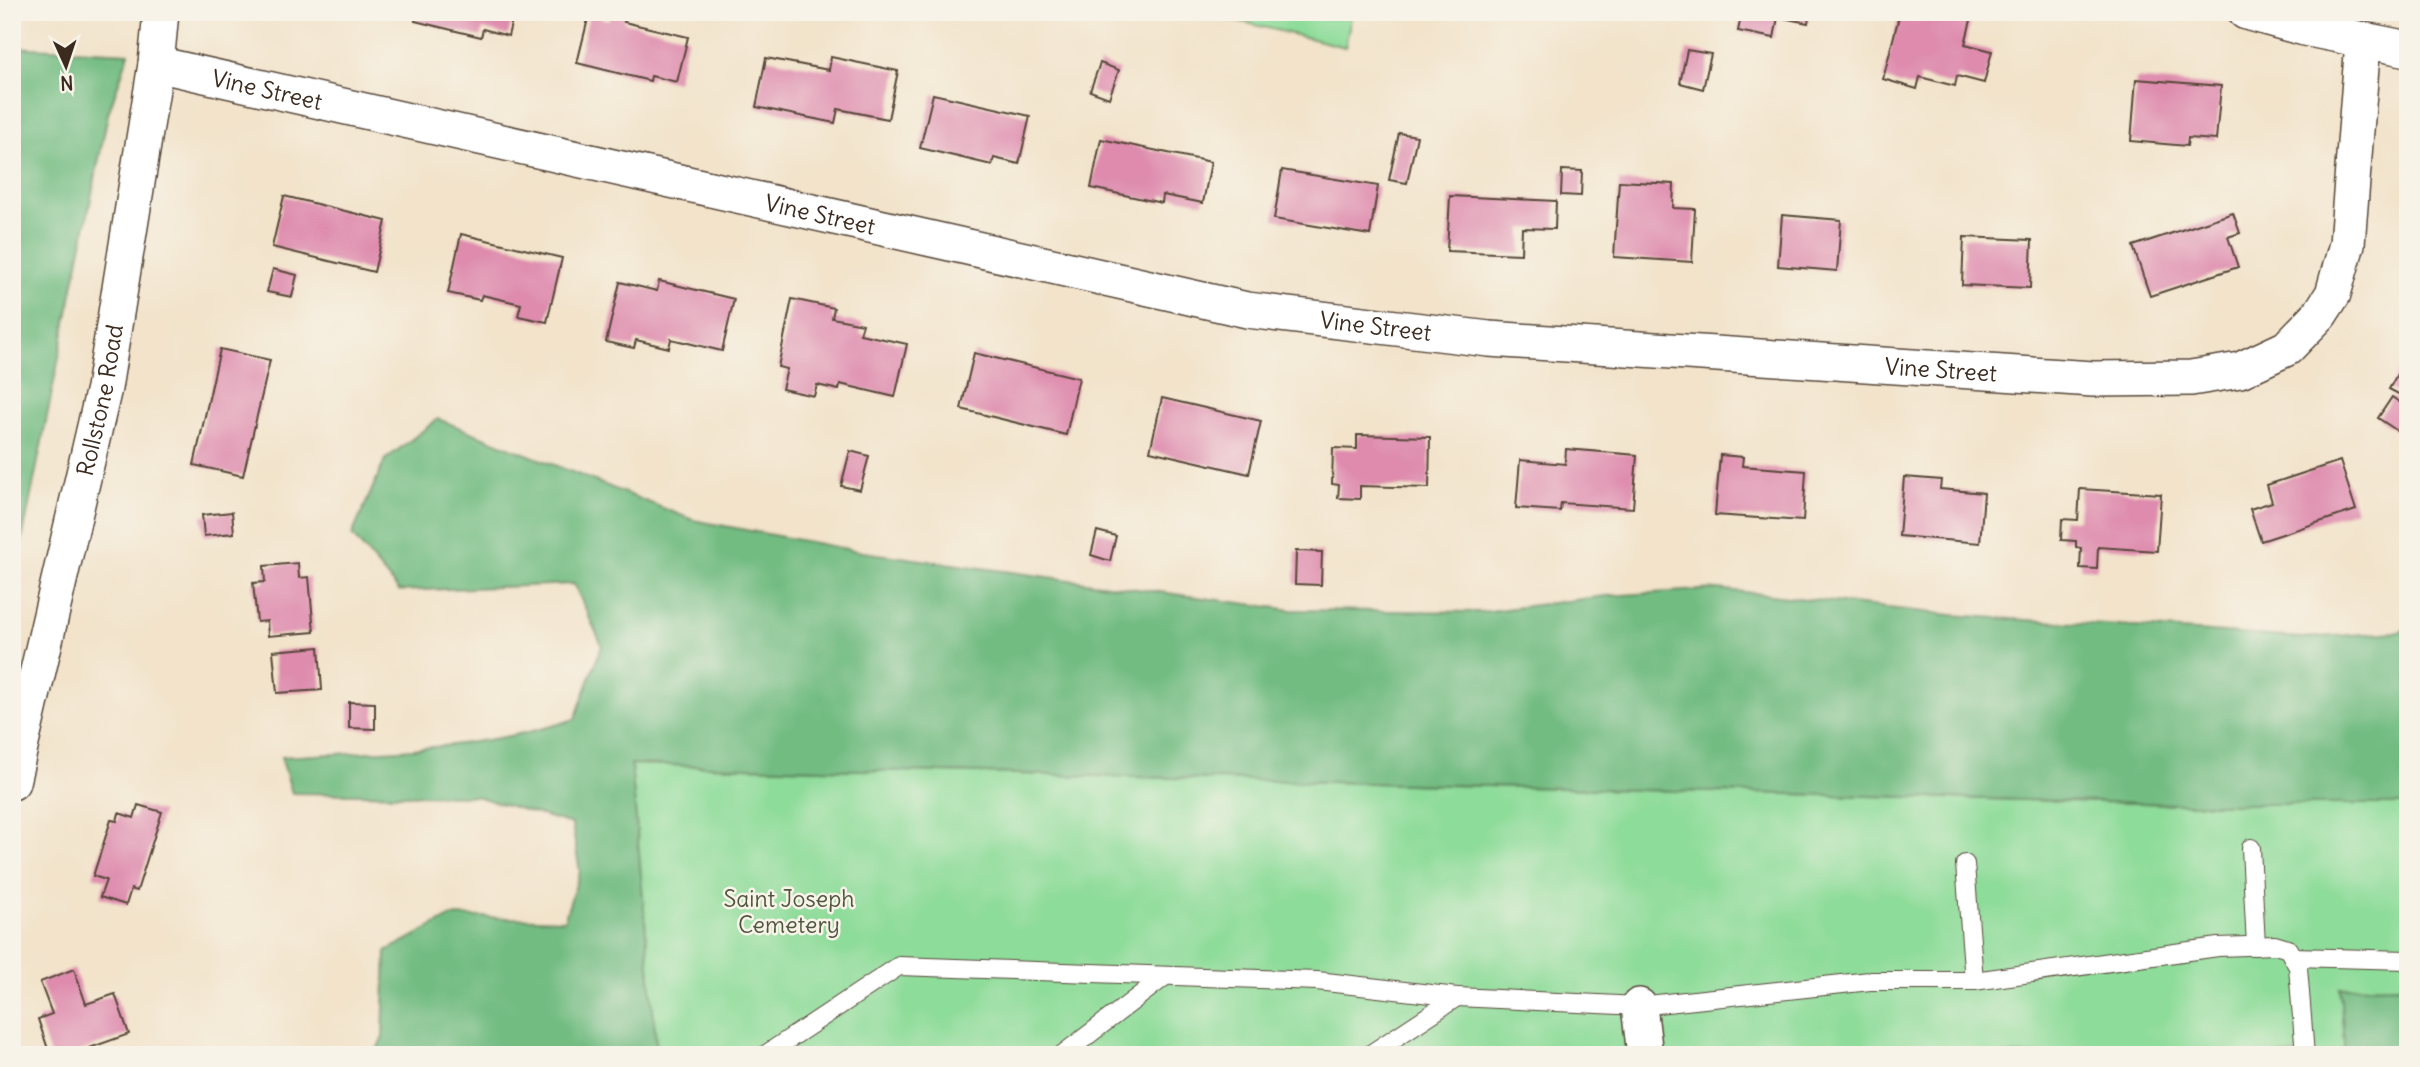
<svg xmlns="http://www.w3.org/2000/svg" width="2420" height="1067" viewBox="0 0 2420 1067" font-family="Delius,sans-serif">
  <style>
    .green { fill: #8edc9a; stroke: #64835c; stroke-width: 2 }
    .forest { fill: #72bc82; stroke: #567350; stroke-width: 2 }
    .building { fill: #de8bad }
    .lines { fill: none; stroke-linecap: round; stroke-linejoin: round }
    .lane-casing { stroke: #564638; stroke-width: 20 }
    .street-casing { stroke: #564638; stroke-width: 38 }
    .lane { stroke: #fff; stroke-width: 18 }
    .street { stroke: #fff; stroke-width: 35 }
    .labels { text-anchor: middle; dominant-baseline: central; stroke-width: 5; stroke-linejoin: round; paint-order: stroke }
    .street-label { font-size: 23px; fill: #3b2a1e; stroke: #f7f3e8 }
    .park-label { font-size: 23px; fill: #50563d; stroke: #f7f3e8 }
  </style>
  <rect width="100%" height="100%" fill="#f7f3e8"/>
  <filter id="ink" filterUnits="userSpaceOnUse"><feTurbulence type="fractalNoise" baseFrequency=".0143" numOctaves="2"/><feDisplacementMap in="SourceGraphic" scale="14" xChannelSelector="R" yChannelSelector="G"/><feConvolveMatrix kernelMatrix="1 2 1 2 8 2 1 2 1" color-interpolation-filters="sRGB"/></filter>
  <filter id="wash" filterUnits="userSpaceOnUse"><feTurbulence type="fractalNoise" baseFrequency=".00686" numOctaves="4" result="noise"/><feDisplacementMap in="SourceGraphic" scale="28" xChannelSelector="R" yChannelSelector="G"/><feGaussianBlur stdDeviation="1.57" result="paint"/><feColorMatrix in="noise" values="0 0 0 0 0 0 0 0 0 0 0 0 0 0 0 0 0 1.4 0 .05"/><feComposite in="paint" operator="in"/></filter>
  <g filter="url(#wash)">
    <rect width="100%" height="100%" fill="#f2e3ca"/>
    <g class="green">
      <path d="M1202,12h150l-7,35z"/>
      <path d="M631,764l1549,40h228v182l-68,2 5,67h-1688z"/>
    </g>
    <g class="forest">
      <path d="M12,47l117,6 -21,61 -96,476z"/>
      <path d="M438,419l255,101 170,32 429,58 190,2 124,-16 111,-7 235,26 350,23 97,-6 9,-6v178h-228l-1549,-40 26,291h-282l8,-19 3,-85 66,-35 112,4 16,-48 -8,-48 -97,-28 -183,-3 -11,-36c97,-6 201,-7 294,-38l27,-74 -28,-61 -175,7 -47,-56 33,-75z"/>
      <path d="M2408,986v69h-63l-5,-68z"/>
    </g>
    <g id="blocks">
      <g class="building">
        <path d="M417,12h97l-6,24 -25,-7 -2,8 -66,-16z"/>
        <path d="M611,12h15l-2,10 64,15 -11,45 -26,-6 -1,5 -73,-18 12,-48 20,5z"/>
        <path d="M1742,12h68l-2,11 -30,-6 -4,21 -36,-7z"/>
        <path d="M1900,12h57l15,4 -7,28 27,7 -8,32 -27,-7 -2,10 -35,-9 -3,12 -34,-10z"/>
        <path d="M1687,50l24,4 -8,35 -23,-6z"/>
        <path d="M831,57l67,14 -10,48 -50,-10 -3,14 -79,-16 10,-49 63,12z"/>
        <path d="M1100,63l19,7 -10,28 -19,-7z"/>
        <path d="M2136,79l85,7 -5,54 -28,-2 -1,8 -56,-5z"/>
        <path d="M933,94l97,22 -11,48 -25,-6 -2,7 -72,-17z"/>
        <path d="M1399,133l18,3 -10,47 -18,-3z"/>
        <path d="M1101,139l110,23 -8,41 -40,-8 -1,8 -71,-15z"/>
        <path d="M1282,170l96,16 -8,49 -96,-16z"/>
        <path d="M1562,170l20,1 -1,25 -20,-1z"/>
        <path d="M1619,181l55,3 -1,24 22,1 -3,53 -78,-5z"/>
        <path d="M284,196l102,25 -12,51 -102,-25z"/>
        <path d="M1450,196l106,5 -1,28 -33,-1 -1,26 -74,-3z"/>
        <path d="M2233,213l7,20 -12,4 10,30 -88,29 -17,-50z"/>
        <path d="M1782,215l59,5 -4,51 -59,-5z"/>
        <path d="M461,234l101,24 -15,64 -29,-6 3,-12 -39,-9 -2,5 -32,-7z"/>
        <path d="M1964,237l68,3 -2,48 -68,-3z"/>
        <path d="M273,269l24,6 -5,22 -25,-5z"/>
        <path d="M659,281l75,18 -12,52 -51,-12 -2,9 -33,-8 -2,8 -28,-6 14,-60 37,9z"/>
        <path d="M792,299l42,9 -2,10 31,6 -3,10 47,10 -12,53 -55,-13 -1,6 -22,-5 -3,11 -32,-7 5,-20 -9,-2z"/>
        <path d="M220,349l50,11 -27,116 -49,-11z"/>
        <path d="M974,353l105,25 -13,57 -105,-26z"/>
        <path d="M2408,354v45l-19,-10z"/>
        <path d="M2392,397l16,11v30l-30,-20z"/>
        <path d="M1162,398l99,23 -12,53 -99,-23z"/>
        <path d="M1357,435l73,2 -1,51 -69,-2v13l-22,-1 1,-13 -7,-1 1,-36 24,1z"/>
        <path d="M1566,449l71,6 -4,53 -72,-5 -1,8 -44,-3 4,-48 45,4z"/>
        <path d="M850,451l19,5 -9,34 -19,-4z"/>
        <path d="M1720,455l23,2 -1,9 64,5 -3,50 -88,-6z"/>
        <path d="M2340,461l16,49 -95,31 -11,-32 22,-7 -5,-17z"/>
        <path d="M1904,477l37,3 -1,9 44,4 -4,50 -81,-7z"/>
        <path d="M2080,489l81,5 -4,57 -59,-4 -1,22 -17,-1 1,-20 -5,-1v-6l-15,-1 1,-21 16,1z"/>
        <path d="M232,512l2,21 -30,3 -2,-21z"/>
        <path d="M1097,531l19,5 -6,25 -19,-6z"/>
        <path d="M1296,551l26,1 -1,33 -26,-1z"/>
        <path d="M298,563l1,15 10,-1 5,55 -46,4 -1,-15 -10,1 -4,-39 12,-1 -1,-16z"/>
        <path d="M319,647l3,43 -45,3 -4,-42z"/>
        <path d="M349,702l26,1v26l-26,-1z"/>
        <path d="M138,805l24,7 -25,79 -6,-2 -5,16 -26,-8 6,-17 -13,-4 18,-56 6,1 2,-8 15,5z"/>
        <path d="M74,969l12,35 29,-10 14,40 -59,21h-20l-12,-36 14,-5 -12,-32z"/>
      </g>
    </g>
  </g>
  <g filter="url(#ink)">
    <use href="#blocks" fill-opacity="0" stroke="#564638" stroke-width="2"/>
    <g class="lines">
      <defs>
        <g id="lane">
          <path d="M2251,848l5,98"/>
          <path d="M1965,864l9,117"/>
          <path d="M2293,957l115,3"/>
          <path d="M1457,997l182,9 231,-25h104l244,-34 57,-2 13,4 10,18 7,88"/>
          <path d="M765,1055l134,-89 418,15 140,16 -88,58"/>
          <path d="M1062,1055l102,-78"/>
        </g>
        <g id="street">
          <path d="M2246,12l58,16 104,21"/>
          <path id="s1" d="M156,64l1091,246 242,29 604,40 98,-1 49,-8 47,-22 33,-34 13,-20 14,-50 16,-202"/>
          <path id="s2" d="M12,782l92,-394 52,-324 5,-52"/>
          <path d="M1639,1006l6,49"/>
        </g>
      </defs>
      <use href="#lane" class="lane-casing"/>
      <use href="#street" class="street-casing"/>
      <use href="#lane" class="lane"/>
      <use href="#street" class="street"/>
    </g>
  </g>
  <g class="labels">
    <g class="street-label">
      <text stroke="none"><textPath href="#s1" startOffset="114">Vine Street</textPath></text>
      <text stroke="none"><textPath href="#s1" startOffset="681">Vine Street</textPath></text>
      <text stroke="none"><textPath href="#s1" startOffset="1248">Vine Street</textPath></text>
      <text stroke="none"><textPath href="#s1" startOffset="1815">Vine Street</textPath></text>
      <text stroke="none"><textPath href="#s2" startOffset="392">Rollstone Road</textPath></text>
    </g>
    <g class="park-label">
      <text x="789" y="898">Saint Joseph<tspan x="789" dy="26">Cemetery</tspan></text>
    </g>
  </g>
  <rect width="2420" height="1067" fill="none" stroke="#f7f3e8" stroke-width="42"/>
  <g transform="translate(66 66) rotate(177)" stroke="#f7f3e8" stroke-width="5" paint-order="stroke">
  <path d="M0-5L12 26L0 18L-12 26Z" fill="#3b2a1e"/>
  <text y="-10" font-size="19" font-weight="bold" text-anchor="middle" fill="#3b2a1e">N</text>
  </g>
</svg>
